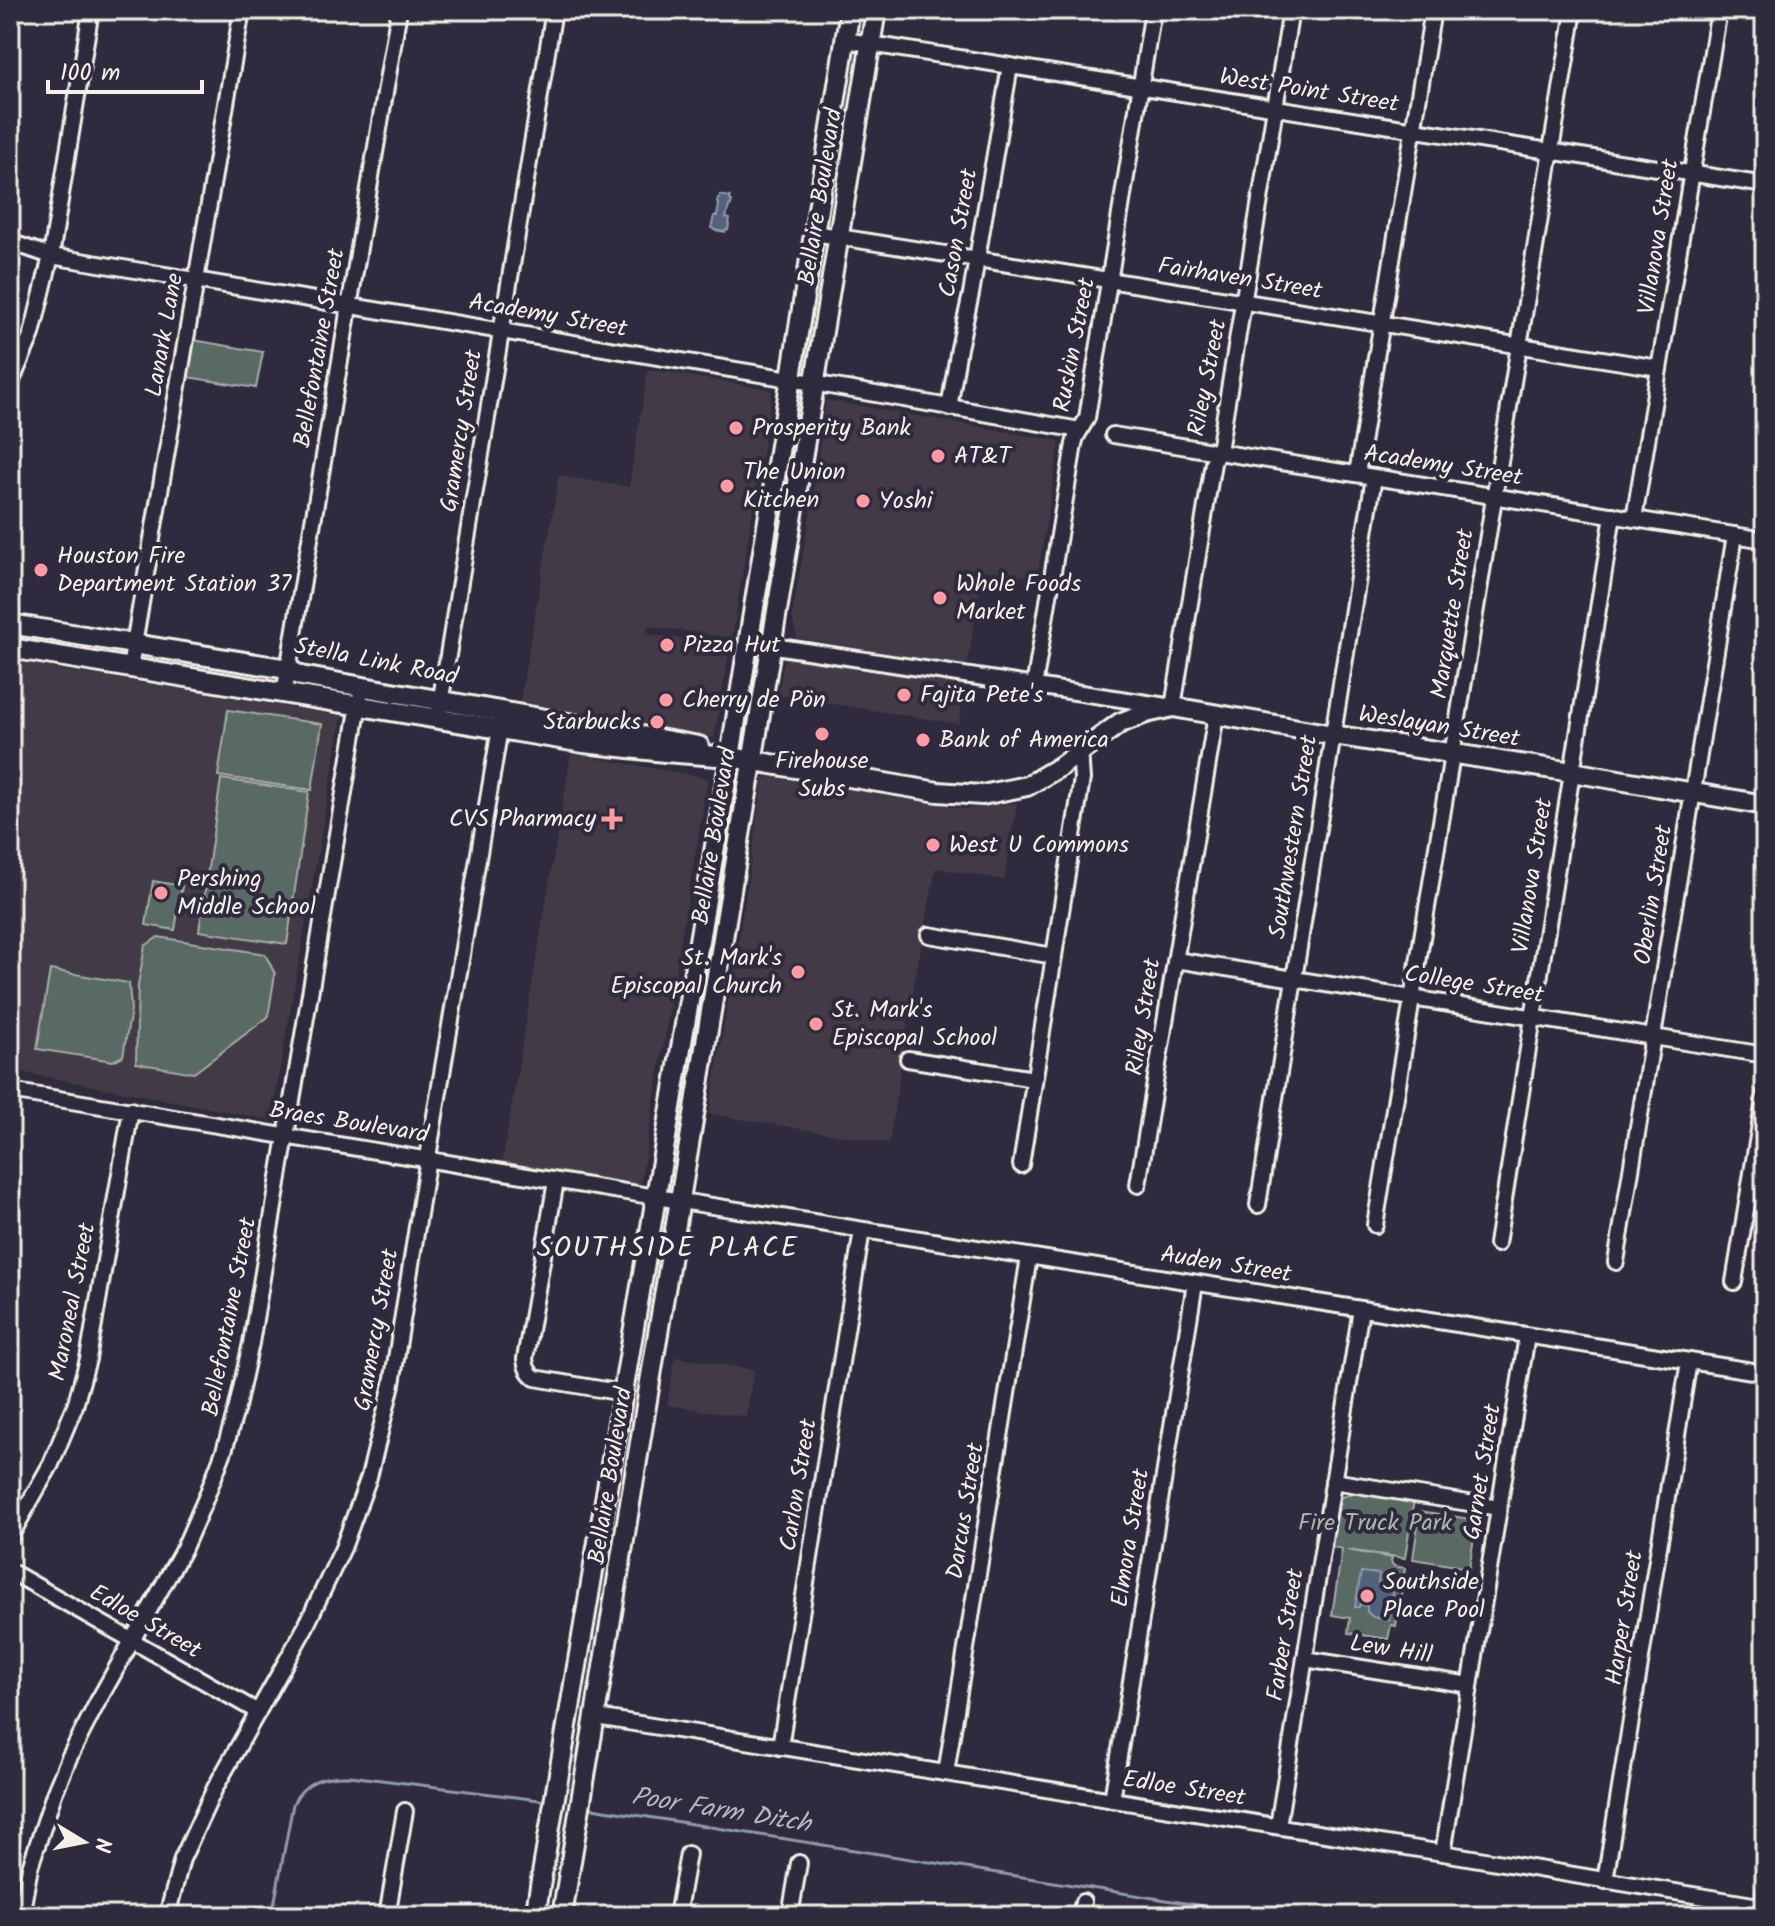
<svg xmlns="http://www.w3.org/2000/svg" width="1775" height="1926" viewBox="0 0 1775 1926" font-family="Kalam,sans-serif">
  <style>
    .built { fill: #423b47 }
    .green { fill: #586b64; stroke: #a6aea6; stroke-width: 2 }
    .water { fill: #53627c; stroke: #939ba7; stroke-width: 2 }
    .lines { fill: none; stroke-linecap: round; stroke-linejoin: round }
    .stream { stroke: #939ba7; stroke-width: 3 }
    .minor-casing { stroke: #f4f1e8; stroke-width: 20 }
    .major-casing { stroke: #f4f1e8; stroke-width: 24 }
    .minor { stroke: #2f2a3d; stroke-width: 14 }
    .major { stroke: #2f2a3d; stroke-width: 18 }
    .poi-dot { fill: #ff9aa2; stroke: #2f2a3d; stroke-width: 3 }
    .labels { text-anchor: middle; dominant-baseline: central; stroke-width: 8; stroke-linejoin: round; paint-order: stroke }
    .street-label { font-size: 24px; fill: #f4f1e8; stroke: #2f2a3d }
    .poi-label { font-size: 24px; fill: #f4f1e8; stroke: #2f2a3d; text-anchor: start }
    .park-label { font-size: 24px; fill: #aeb5ad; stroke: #2f2a3d }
    .water-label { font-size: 26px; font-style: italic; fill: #b4b8bd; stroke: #2f2a3d }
    .quarter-label { font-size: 28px; letter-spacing: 2px; fill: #f4f1e8; stroke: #2f2a3d }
  </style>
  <rect width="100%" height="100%" fill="#2f2a3d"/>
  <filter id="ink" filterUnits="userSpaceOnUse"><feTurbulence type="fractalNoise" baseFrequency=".0125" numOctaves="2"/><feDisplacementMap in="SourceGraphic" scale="16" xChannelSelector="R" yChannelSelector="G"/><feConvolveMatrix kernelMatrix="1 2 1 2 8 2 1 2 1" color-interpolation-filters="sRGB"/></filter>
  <g filter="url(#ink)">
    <g class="built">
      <path d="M648,369l119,20 5,2 -40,247 -84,-12 -2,8 84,13 -16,91 -195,-32 40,-230 70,11z"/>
      <path d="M826,400l234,41 -23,137 -54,-8 -16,96 -170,-28 -5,-22 20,-112z"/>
      <path d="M785,657l180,28 -6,39 -181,-29z"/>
      <path d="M10,661l332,55 -71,404 -261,-50z"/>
      <path d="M571,754l137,24 -68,407 -138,-22z"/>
      <path d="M773,777l190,32 54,-6 -13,77 -68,-12 -24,127 -23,148 -180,-29 38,-226 16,-110z"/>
      <path d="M675,1357l79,13 -8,47 -79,-12z"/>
    </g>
    <g class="green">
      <path d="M193,340l70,12 -7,36 -69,-11z"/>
      <path d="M228,710l94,14 -10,66 -94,-14z"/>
      <path d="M221,779l88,13 -22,152 -88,-13z"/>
      <path d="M153,881l29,5 -7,44 -29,-5z"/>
      <path d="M158,937l107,17 10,20 -7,43 -74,56 -58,-10 2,-78 7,-39z"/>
      <path d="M50,970l79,13 2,27 -8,46 -10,5 -76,-12z"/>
      <path d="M1360,1491l54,8 -9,59 -58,-8 45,8 -1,4 3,4 11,2 -9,58 -5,-1 -3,14 -40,-6 2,-15 -18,-3 10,-66 -14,-3 6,-44 10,-6z"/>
      <path d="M1420,1511l57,9 -8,48 -56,-9z"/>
    </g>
    <g class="water">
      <path d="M720,195l10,2v3l2,1 -1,4 -2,1 -3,12 4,1 -2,11h-2l-1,2 -11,-2v-1l-3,-1 3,-12h3l2,-12 -2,-1 1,-5h2z"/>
      <path d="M1361,1572l18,2 -1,10 16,3 -5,33 -16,-3 -6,-5v-6l-7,-2 -1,3h-4z"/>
    </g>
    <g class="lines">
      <g class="stream">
        <path d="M586,1807l680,109"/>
        <path d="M272,1916l21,-112c11,-24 33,-29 57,-28l197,25"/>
      </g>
      <defs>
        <g id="minor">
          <path d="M845,40l920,145"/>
          <path d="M814,233l845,135"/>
          <path d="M10,242l41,14 739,123 290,51"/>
          <path d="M10,385l22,-51 19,-78 40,-246"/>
          <path d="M949,408l10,-60 12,-54 39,-228"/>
          <path d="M1113,435l652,105"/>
          <path d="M1357,474l76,-464"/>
          <path d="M1634,519l85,-509"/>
          <path d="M748,642l425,65 40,-244 7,-18 71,-435"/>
          <path d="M130,668l112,-658"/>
          <path d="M1034,687l40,-243 2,-7 11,-19 66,-408"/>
          <path d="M284,694l115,-684"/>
          <path d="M439,710l115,-700"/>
          <path d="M929,935l125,21"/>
          <path d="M1176,960l589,95"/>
          <path d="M908,1059l126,20"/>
          <path d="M10,1091l646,106 1109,176"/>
          <path d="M1021,1165l61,-386 -2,-28"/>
          <path d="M556,1181l-31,178c1,9 3,13 10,19l88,15"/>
          <path d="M1138,1185l78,-470"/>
          <path d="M1258,1205l116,-728"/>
          <path d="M1375,1225l199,-1215"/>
          <path d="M1497,1244l116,-729"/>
          <path d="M1616,1262l119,-727"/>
          <path d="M1734,1282l31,-188"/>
          <path d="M1333,1481l166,27"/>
          <path d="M10,1537l41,-73 24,-58 13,-47 43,-249"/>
          <path d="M10,1571l248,141"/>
          <path d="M1305,1659l165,26"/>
          <path d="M596,1717l847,136 322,54"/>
          <path d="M780,1747l82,-517"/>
          <path d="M946,1773l83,-516"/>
          <path d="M1112,1800l83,-517"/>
          <path d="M1278,1826l83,-517"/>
          <path d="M1443,1853l84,-517"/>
          <path d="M1605,1881l84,-520"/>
          <path d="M1762,1907l3,-18"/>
          <path d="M21,1916l9,-49 24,-73 15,-36 28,-55 87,-155 21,-48 19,-49 13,-44 14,-64 109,-645"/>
          <path d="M167,1916l15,-57 33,-71 90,-160 38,-80 26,-71 23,-93 38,-239 71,-423"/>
          <path d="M387,1916l18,-105"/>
          <path d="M677,1916l11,-62"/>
          <path d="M790,1916l9,-53"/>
          <path d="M1080,1916l3,-14"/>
        </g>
        <g id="major">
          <path d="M10,624l278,45 13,7 398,70"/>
          <path d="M10,648l574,95 81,9 65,5 208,35 44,3 45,-9 34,-20 59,-43 26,-10 27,-6 160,28 239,37 193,33"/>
          <path d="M535,1916l195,-1159 120,-747"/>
          <path d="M562,1916l314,-1906"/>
        </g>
      </defs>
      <use href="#minor" class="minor-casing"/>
      <use href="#major" class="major-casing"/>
      <use href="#minor" class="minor"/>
      <use href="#major" class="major"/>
    </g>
  </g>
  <g class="poi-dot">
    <circle cx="736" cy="428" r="8"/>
    <circle cx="938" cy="456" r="8"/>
    <circle cx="727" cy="486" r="8"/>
    <circle cx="863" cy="501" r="8"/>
    <circle cx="41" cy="570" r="8"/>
    <circle cx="940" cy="598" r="8"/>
    <circle cx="667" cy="645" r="8"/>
    <circle cx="904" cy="695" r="8"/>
    <circle cx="666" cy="700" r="8"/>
    <circle cx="657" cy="722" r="8"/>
    <circle cx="822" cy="734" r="8"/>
    <circle cx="923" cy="740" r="8"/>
    <path d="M608 807h8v8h8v8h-8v8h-8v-8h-8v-8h8z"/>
    <circle cx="933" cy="845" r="8"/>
    <circle cx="161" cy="893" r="8"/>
    <circle cx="798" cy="972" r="8"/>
    <circle cx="816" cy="1024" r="8"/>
    <circle cx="1367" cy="1596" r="8"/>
  </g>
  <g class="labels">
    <g class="street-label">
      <text transform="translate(1309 91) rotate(9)">West Point Street</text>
      <text transform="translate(821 197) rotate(-81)">Bellaire Boulevard</text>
      <text transform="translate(959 233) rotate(-80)">Cason Street</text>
      <text transform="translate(1659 237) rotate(-81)">Villanova Street</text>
      <text transform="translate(1240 279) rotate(9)">Fairhaven Street</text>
      <text transform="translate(548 316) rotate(10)">Academy Street</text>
      <text transform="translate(165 335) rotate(-80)">Lanark Lane</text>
      <text transform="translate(1075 345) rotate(-79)">Ruskin Street</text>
      <text transform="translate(320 348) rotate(-80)">Bellefontaine Street</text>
      <text transform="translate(1208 378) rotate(-79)">Riley Street</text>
      <text transform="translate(462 431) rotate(-81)">Gramercy Street</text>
      <text transform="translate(1443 466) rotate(9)">Academy Street</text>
      <text transform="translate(1453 614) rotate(-81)">Marquette Street</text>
      <text transform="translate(376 662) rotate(11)">Stella Link Road</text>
      <text transform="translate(1439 727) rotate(9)">Weslayan Street</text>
      <text transform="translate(715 836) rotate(-81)">Bellaire Boulevard</text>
      <text transform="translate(1294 837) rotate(-81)">Southwestern Street</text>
      <text transform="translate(1533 876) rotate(-81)">Villanova Street</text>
      <text transform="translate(1654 895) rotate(-81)">Oberlin Street</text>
      <text transform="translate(1474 985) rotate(9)">College Street</text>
      <text transform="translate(1144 1017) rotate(-81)">Riley Street</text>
      <text transform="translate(349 1123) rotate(9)">Braes Boulevard</text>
      <text transform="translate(1226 1265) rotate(9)">Auden Street</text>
      <text transform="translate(73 1302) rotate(-79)">Maroneal Street</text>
      <text transform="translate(230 1317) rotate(-79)">Bellefontaine Street</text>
      <text transform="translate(377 1330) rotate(-80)">Gramercy Street</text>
      <text transform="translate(1483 1472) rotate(-81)">Garnet Street</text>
      <text transform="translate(611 1476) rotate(-81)">Bellaire Boulevard</text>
      <text transform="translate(799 1485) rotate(-81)">Carlon Street</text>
      <text transform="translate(966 1511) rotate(-81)">Darcus Street</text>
      <text transform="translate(1131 1538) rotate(-81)">Elmora Street</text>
      <text transform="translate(1625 1618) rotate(-81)">Harper Street</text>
      <text transform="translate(145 1622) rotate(30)">Edloe Street</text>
      <text transform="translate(1286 1635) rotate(-81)">Farber Street</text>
      <text transform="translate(1391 1650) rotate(9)">Lew Hill</text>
      <text transform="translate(1184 1789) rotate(9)">Edloe Street</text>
    </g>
    <g class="poi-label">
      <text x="752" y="428">Prosperity Bank</text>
      <text x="954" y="456">AT&amp;T</text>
      <text x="743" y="472">The Union<tspan x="743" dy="28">Kitchen</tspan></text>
      <text x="879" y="501">Yoshi</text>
      <text x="57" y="556">Houston Fire<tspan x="57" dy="28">Department Station 37</tspan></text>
      <text x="956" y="584">Whole Foods<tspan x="956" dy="28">Market</tspan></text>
      <text x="683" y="645">Pizza Hut</text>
      <text x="920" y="695">Fajita Pete's</text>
      <text x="682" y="700">Cherry de Pön</text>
      <text x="641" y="722" text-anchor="end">Starbucks</text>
      <text x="939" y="740">Bank of America</text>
      <text x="822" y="761" text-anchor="middle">Firehouse<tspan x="822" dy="28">Subs</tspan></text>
      <text x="596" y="819" text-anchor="end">CVS Pharmacy</text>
      <text x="949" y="845">West U Commons</text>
      <text x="177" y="879">Pershing<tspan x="177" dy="28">Middle School</tspan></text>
      <text x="782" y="958" text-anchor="end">St. Mark's<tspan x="782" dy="28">Episcopal Church</tspan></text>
      <text x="832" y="1010">St. Mark's<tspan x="832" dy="28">Episcopal School</tspan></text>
      <text x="1383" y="1582">Southside<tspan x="1383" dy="28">Place Pool</tspan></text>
    </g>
    <g class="park-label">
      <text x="1375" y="1523">Fire Truck Park</text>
    </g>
    <g class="water-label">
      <text transform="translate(721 1811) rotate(9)">Poor Farm Ditch</text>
    </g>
    <g class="quarter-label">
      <text x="668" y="1248">SOUTHSIDE PLACE</text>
    </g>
  </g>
  <rect width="1775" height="1926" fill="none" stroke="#2f2a3d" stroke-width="40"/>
  <rect x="20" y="20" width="1735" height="1886" fill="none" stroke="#f4f1e8" stroke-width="3" filter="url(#ink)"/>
  <g transform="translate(84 1842) rotate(100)" stroke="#2f2a3d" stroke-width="6" paint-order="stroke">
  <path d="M0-6L14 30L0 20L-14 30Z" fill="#f4f1e8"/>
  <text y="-12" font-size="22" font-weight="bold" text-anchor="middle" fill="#f4f1e8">N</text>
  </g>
  <path d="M48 80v12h154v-12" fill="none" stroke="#f4f1e8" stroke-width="4"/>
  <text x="60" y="80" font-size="24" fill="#f4f1e8" stroke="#2f2a3d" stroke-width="6" paint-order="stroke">100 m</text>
</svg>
